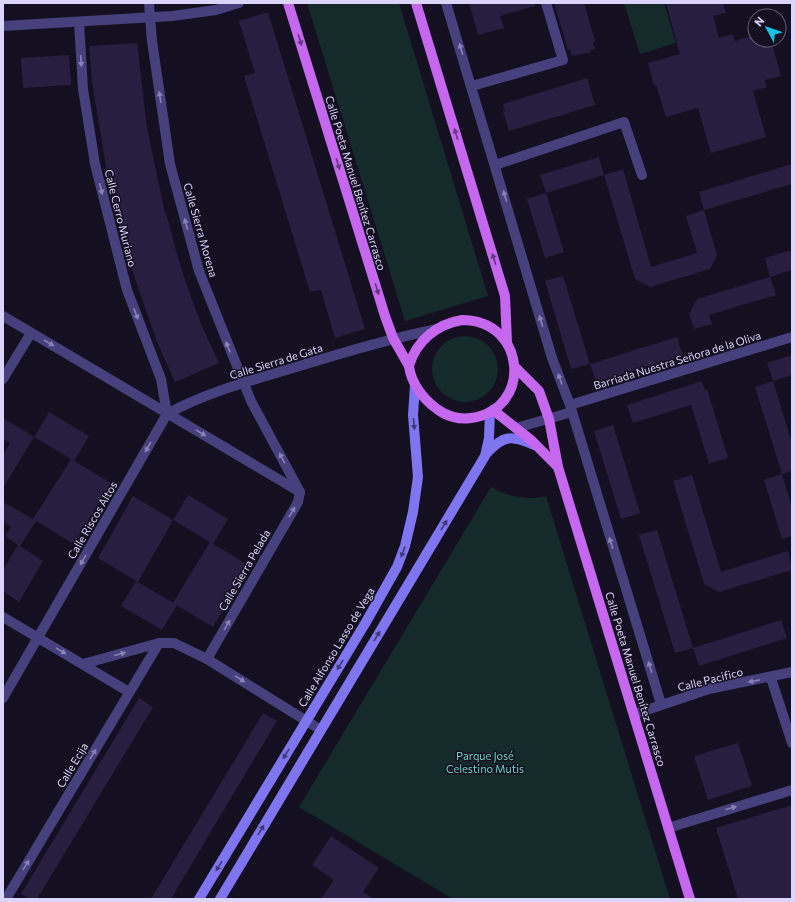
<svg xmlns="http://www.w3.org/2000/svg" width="795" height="902" viewBox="0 0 795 902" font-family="Commissioner,sans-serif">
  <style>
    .green { fill: #142a2b }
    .building { fill: #271e40 }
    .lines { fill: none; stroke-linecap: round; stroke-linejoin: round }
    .street { stroke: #46407c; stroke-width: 10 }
    .secondary { stroke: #8075f1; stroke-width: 10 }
    .primary { stroke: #c567ef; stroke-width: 10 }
    .oneway { fill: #64377e }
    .oneway2 { fill: #8983b5 }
    .oneway3 { fill: #3f3874 }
    .labels { text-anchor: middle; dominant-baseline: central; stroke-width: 3; stroke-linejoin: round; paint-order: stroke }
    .street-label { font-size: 11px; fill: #dbd5fb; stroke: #141021 }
    .park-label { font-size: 11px; fill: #68d3bf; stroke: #141021 }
  </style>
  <rect width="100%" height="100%" fill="#141021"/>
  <g class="green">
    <path d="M307,3h92l89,293 -83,25z"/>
    <path d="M624,3h40l12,40 -36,11z"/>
    <circle cx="465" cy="369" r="33"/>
    <path d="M491,487c15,9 38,14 55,9l124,403h-217l-154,-92z"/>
  </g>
  <g class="building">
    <path d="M469,3h66v3l-35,10 4,12 -26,7z"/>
    <path d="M554,3h30l11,38 -2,1 2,7 -5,1 1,2 -19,4 -2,-7 -2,1z"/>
    <path d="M666,3h57l3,10 -13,3 6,22 14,-4 2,7 20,-6v5h16l10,36 -16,4 2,7 -14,4 13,46 -55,16 -13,-45 -32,9 -10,-32 -2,1 -6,-23 32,-9z"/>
    <path d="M268,12l97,317 -30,9 -14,-48 -11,2 -66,-216 11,-3 -16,-52z"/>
    <path d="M137,43l10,85 18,85h1l11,41 9,29 15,41 18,39 -44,19 -18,-40 -29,-84 -20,-79 -16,-97 -3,-36z"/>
    <path d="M69,55l2,30 -48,3 -2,-30z"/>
    <path d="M587,78l8,27 -86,26 -6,-20h2l-2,-7z"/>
    <path d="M599,157l5,18 -58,18 -6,-18z"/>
    <path d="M792,164v20l-88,26 13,45 -7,14 -60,18 -15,-8 -31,-104 19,-6 28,98 46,-14 -11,-37 18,-6 -5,-18z"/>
    <path d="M546,193l18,59 -19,6 -18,-59z"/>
    <path d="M792,250v20l-22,7 -5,-19z"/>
    <path d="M563,276l27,88 87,-27 6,19 -87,26 -6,-18 -19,5 -26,-88z"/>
    <path d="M770,277l6,18 -67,20 3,9 -18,5 -5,-15 8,-15z"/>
    <path d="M792,355v20l-19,6 -6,-18z"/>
    <path d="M702,381l3,9 2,-1 21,69 -19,6 -18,-59 -58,18 -6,-18z"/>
    <path d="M773,381l19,62v28l-10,3 -27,-87z"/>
    <path d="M49,412l40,24 -15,25 37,22 -37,61 -38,-23 -16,25 23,15 -24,41 -16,-11v-21l15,-25 -13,-9 6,-9 -8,-6v-19l30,17 38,-60 -37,-22z"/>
    <path d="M3,418l31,19 -31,51v-34l7,-11 -7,-4z"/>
    <path d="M613,425l27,88 -19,6 -27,-88z"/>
    <path d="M782,474l10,33v29l-10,3 -18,-59z"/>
    <path d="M692,475l29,97 67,-21 4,19 -73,22 -15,-8 -31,-103z"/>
    <path d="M188,495l40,24 -15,25 -40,-24z"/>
    <path d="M133,496l40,24 -35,62 -40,-24z"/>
    <path d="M657,530l36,118 88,-28 6,18 -88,28 -6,-18 -18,5 -36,-118z"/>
    <path d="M210,542l40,24 -37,61 -40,-24z"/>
    <path d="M136,581l41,24 -15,25 -41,-24z"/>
    <path d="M139,698l14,9 -116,192h-7l-9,-5z"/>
    <path d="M263,713l14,8 -67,112 -39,66h-20z"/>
    <path d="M738,743l14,43 -44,14 -14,-44z"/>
    <path d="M792,805v94h-54l-22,-71z"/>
    <path d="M331,836l48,32 -16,24 11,7h-53l13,-19 -22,-15z"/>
  </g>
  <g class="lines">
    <g class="street">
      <path d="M149,3l3,38 18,123 29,107 52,130 49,91"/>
      <path d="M446,3l106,355 18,47 91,299"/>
      <path d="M79,22l4,67 12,75 32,126 34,89 6,35"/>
      <path d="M3,26l169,-10 44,-6 23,-7"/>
      <path d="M472,86l91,-26 -17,-57"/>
      <path d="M495,165l129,-43 18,53"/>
      <path d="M3,316l297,176"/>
      <path d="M3,379l28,-46"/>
      <path d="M570,405l222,-68"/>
      <path d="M167,414c40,-22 83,-33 126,-46 48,-15 95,-29 144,-39"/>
      <path d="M516,428l56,-16"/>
      <path d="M3,617l126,75"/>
      <path d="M207,659l91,-157 2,-10"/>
      <path d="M83,664l76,-21h15l33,16 114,71"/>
      <path d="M771,678l21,65"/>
      <path d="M3,698l164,-284"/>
      <path d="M635,714l74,-25 83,-17"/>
      <path d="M668,828l124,-38"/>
      <path d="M6,899l153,-256"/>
    </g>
    <g class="secondary">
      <path d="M487,453c16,-18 25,-18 47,-8"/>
      <path d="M199,899l167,-277 31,-55 8,-21 8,-34 5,-35 -5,-62 2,-30"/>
      <path d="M220,899l265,-443 4,-18 1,-26"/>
    </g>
    <g class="primary">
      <path d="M288,3l97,313 8,22 16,28"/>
      <path d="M416,3l89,293 2,46"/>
      <path d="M462,320c65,0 71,90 9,98 -12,2 -25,-2 -34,-9 -14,-10 -26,-26 -28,-43 7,-25 28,-42 53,-46z"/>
      <path d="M515,367l24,24 10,28 9,48 132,432"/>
      <path d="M493,410l38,30 27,27"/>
    </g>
  </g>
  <defs><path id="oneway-solid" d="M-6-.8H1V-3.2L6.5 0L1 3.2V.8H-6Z"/></defs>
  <g class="oneway">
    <use href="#oneway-solid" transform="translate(300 40) rotate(73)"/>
    <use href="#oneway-solid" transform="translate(456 134) rotate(-107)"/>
    <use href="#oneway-solid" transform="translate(338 164) rotate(73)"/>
    <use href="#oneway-solid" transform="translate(494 259) rotate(-107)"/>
    <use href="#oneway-solid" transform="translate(377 289) rotate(73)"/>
  </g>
  <g class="oneway2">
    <use href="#oneway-solid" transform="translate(461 49) rotate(-107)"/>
    <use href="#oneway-solid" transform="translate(81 61) rotate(86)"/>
    <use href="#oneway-solid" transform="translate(160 97) rotate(-99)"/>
    <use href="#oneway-solid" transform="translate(101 189) rotate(76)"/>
    <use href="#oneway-solid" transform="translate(505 196) rotate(-106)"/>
    <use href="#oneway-solid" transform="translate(186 224) rotate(-105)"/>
    <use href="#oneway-solid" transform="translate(136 314) rotate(69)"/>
    <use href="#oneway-solid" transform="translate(541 321) rotate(-106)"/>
    <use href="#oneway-solid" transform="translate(49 343) rotate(31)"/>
    <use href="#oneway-solid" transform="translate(228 347) rotate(-112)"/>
    <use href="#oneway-solid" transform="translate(560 379) rotate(-110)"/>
    <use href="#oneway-solid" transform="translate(201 433) rotate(31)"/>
    <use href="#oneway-solid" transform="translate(148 447) rotate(120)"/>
    <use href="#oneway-solid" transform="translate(282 458) rotate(-118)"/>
    <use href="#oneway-solid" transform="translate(292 512) rotate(-60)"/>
    <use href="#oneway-solid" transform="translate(611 543) rotate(-108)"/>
    <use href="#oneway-solid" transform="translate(83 560) rotate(120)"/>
    <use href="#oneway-solid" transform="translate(227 625) rotate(-60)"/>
    <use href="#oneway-solid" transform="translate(61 651) rotate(31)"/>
    <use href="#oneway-solid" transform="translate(120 654) rotate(-15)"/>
    <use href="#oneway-solid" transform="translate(650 667) rotate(-107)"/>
    <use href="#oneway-solid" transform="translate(240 679) rotate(32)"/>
    <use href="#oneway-solid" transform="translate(754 681) rotate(169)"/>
    <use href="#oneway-solid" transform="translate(93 754) rotate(-59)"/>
    <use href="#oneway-solid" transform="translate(731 808) rotate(-17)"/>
    <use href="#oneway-solid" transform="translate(26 865) rotate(-59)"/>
  </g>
  <g class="oneway3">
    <use href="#oneway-solid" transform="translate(414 424) rotate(85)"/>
    <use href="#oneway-solid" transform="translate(444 525) rotate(-59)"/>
    <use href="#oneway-solid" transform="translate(403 552) rotate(110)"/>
    <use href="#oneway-solid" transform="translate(377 636) rotate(-59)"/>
    <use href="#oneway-solid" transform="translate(340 665) rotate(121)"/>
    <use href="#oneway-solid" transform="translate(286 754) rotate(121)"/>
    <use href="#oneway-solid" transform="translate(261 830) rotate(-59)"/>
    <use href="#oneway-solid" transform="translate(219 866) rotate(121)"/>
  </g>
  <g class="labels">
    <g class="street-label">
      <text transform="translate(356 183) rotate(73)">Calle Poeta Manuel Benítez Carrasco</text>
      <text transform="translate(121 218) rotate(76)">Calle Cerro Muriano</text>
      <text transform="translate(201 230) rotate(74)">Calle Sierra Morena</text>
      <text transform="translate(677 360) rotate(-17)">Barriada Nuestra Señora de la Oliva</text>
      <text transform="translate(276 361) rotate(-17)">Calle Sierra de Gata</text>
      <text transform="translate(92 520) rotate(-60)">Calle Riscos Altos</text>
      <text transform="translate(244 570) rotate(-60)">Calle Sierra Pelada</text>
      <text transform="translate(336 647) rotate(-59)">Calle Alfonso Lasso de Vega</text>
      <text transform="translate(636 679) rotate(73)">Calle Poeta Manuel Benítez Carrasco</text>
      <text transform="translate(710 679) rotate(-14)">Calle Pacifico</text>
      <text transform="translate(72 765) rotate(-59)">Calle Ecija</text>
    </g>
    <g class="park-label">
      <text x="485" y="755">Parque José<tspan x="485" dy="13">Celestino Mutis</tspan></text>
    </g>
  </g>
  <rect width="795" height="902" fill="none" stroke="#dbd5fb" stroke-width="8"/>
  <g transform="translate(767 28) rotate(310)"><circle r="19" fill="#141021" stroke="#645f78"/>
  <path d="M0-3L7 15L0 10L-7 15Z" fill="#17c3e4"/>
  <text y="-6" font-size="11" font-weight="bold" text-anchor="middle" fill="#dbd5fb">N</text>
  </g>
</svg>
